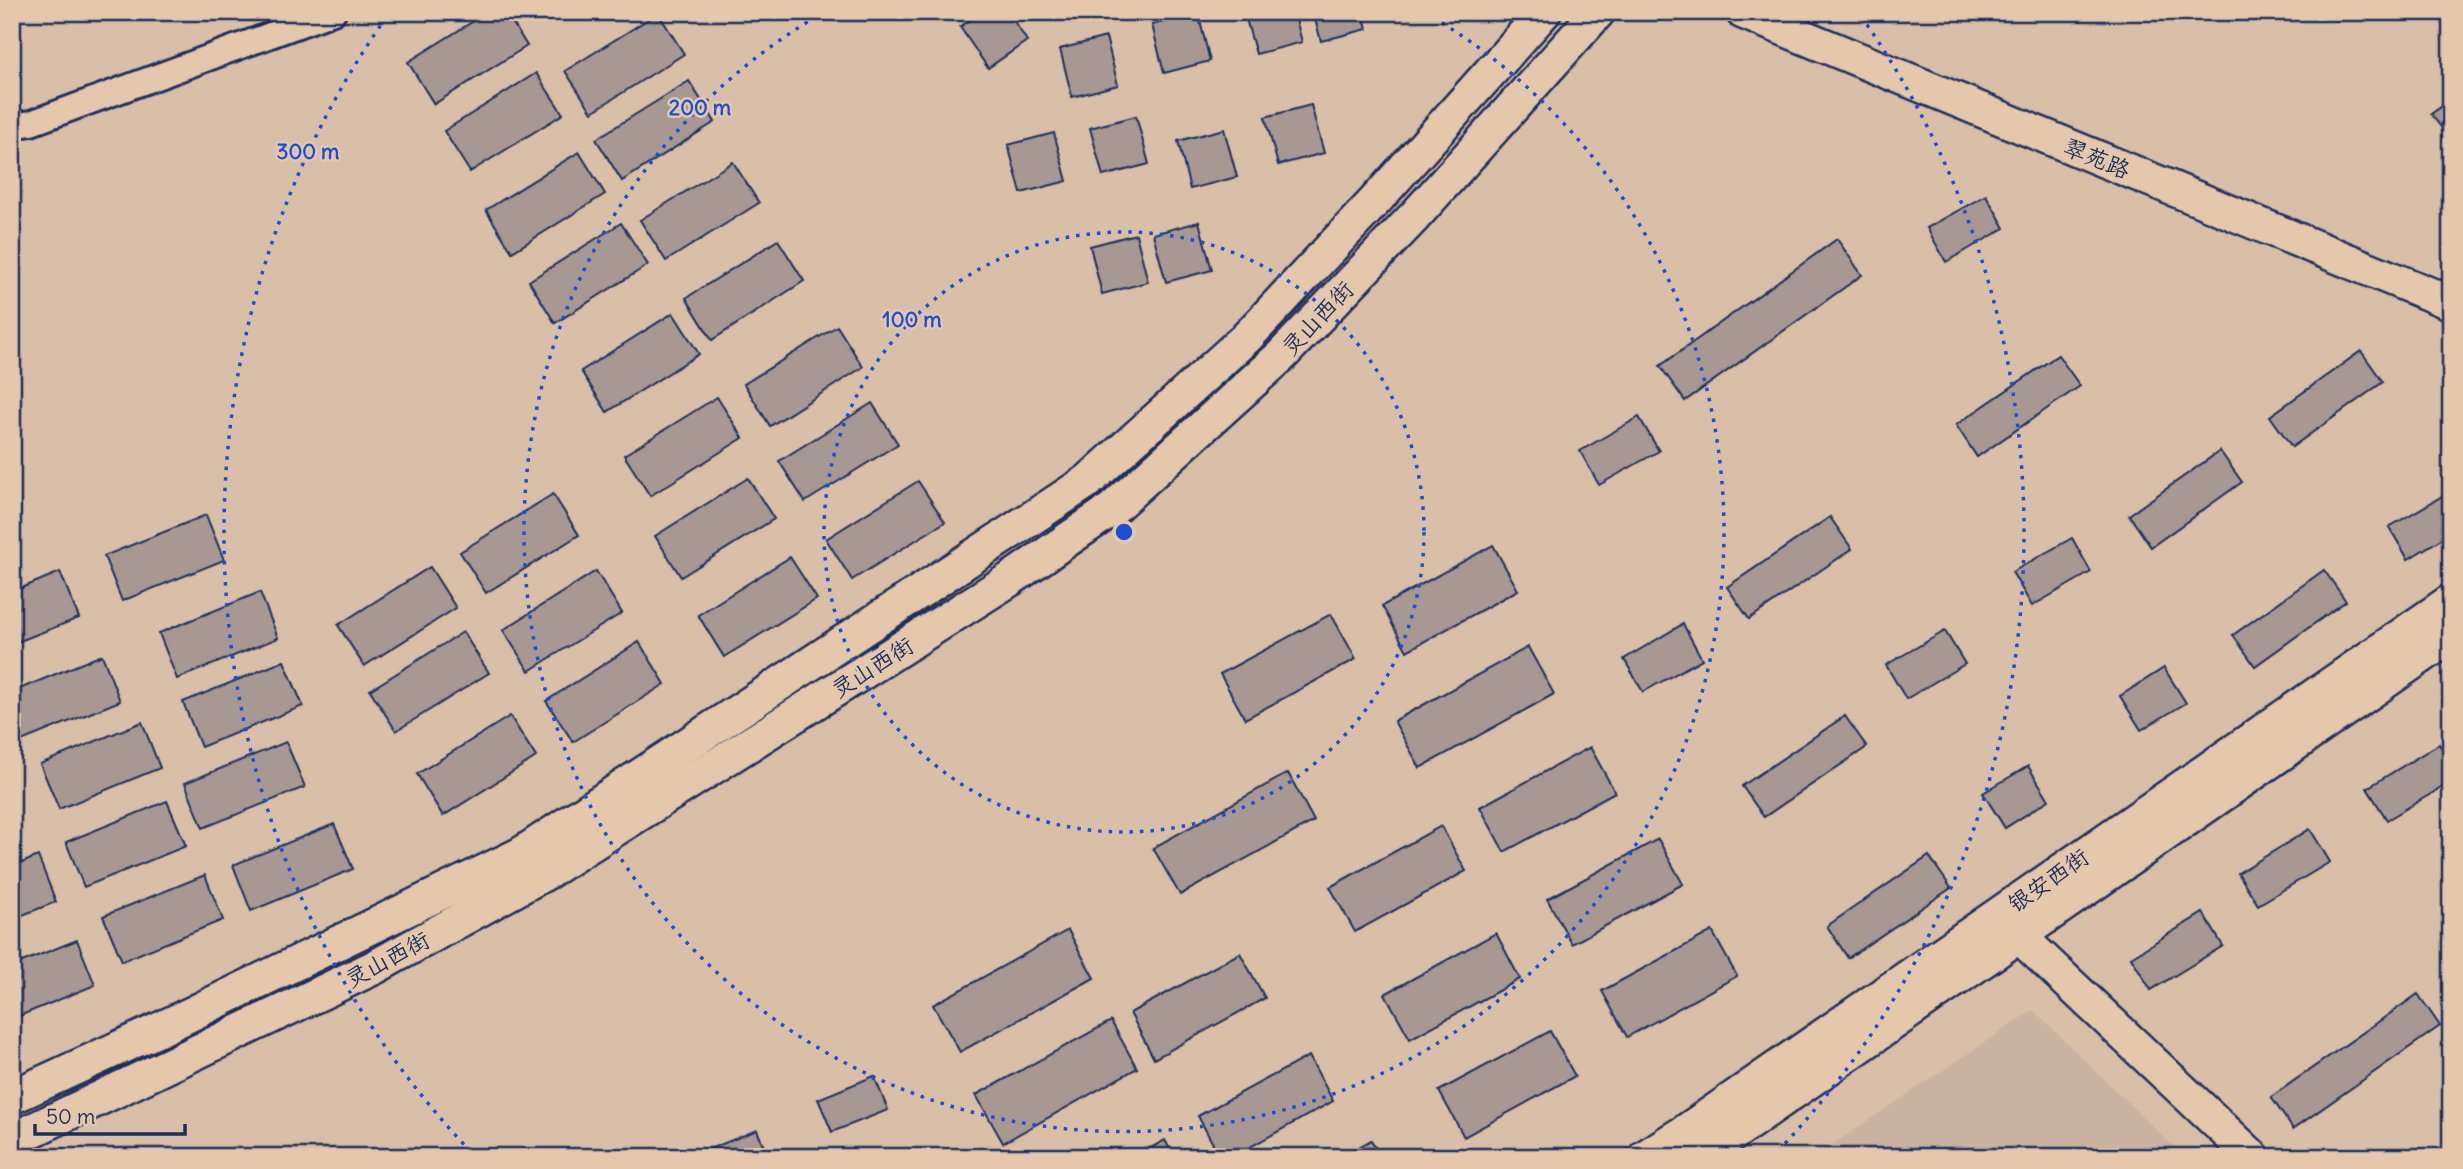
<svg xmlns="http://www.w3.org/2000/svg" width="2463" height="1169" viewBox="0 0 2463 1169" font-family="Delius,'LXGW WenKai TC',sans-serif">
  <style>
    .built { fill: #cab3a1 }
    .building { fill: #a79894; stroke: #1b2f5e; stroke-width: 2 }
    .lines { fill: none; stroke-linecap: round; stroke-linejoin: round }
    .street-casing { stroke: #1b2f5e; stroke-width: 30 }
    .secondary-casing { stroke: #1b2f5e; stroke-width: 38 }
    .street { stroke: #e5c8ac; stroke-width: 24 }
    .secondary { stroke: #e5c8ac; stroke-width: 33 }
    .ring { fill: none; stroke: #1d4ed8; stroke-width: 3.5; stroke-dasharray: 3.5 7 }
    .labels { text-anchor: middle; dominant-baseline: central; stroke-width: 5; stroke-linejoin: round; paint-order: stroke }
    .street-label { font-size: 23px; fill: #1b2f5e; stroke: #e5c8ac }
    .centre { fill: #1d4ed8; stroke: #e5c8ac; stroke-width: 3.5 }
    .ring-label { font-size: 21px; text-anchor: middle; font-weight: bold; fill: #1d4ed8; stroke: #e5c8ac; stroke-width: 5; stroke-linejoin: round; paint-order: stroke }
  </style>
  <rect width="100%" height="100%" fill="#d9bfa7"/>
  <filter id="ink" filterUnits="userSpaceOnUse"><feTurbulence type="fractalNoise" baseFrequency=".0143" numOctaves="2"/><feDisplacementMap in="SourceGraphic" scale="14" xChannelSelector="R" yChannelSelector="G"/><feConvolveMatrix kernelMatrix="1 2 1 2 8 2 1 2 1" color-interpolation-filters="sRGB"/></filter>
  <g filter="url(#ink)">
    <path class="built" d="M2033,1010l151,147h-370z"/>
    <g class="building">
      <path d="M488,12h18l21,34 -93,58 -26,-42z"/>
      <path d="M981,12h27l19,29 -39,27 -28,-41z"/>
      <path d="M1244,12h50l8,30 -46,12z"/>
      <path d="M1313,12h50l4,17 -46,12z"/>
      <path d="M658,13l26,41 -92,58 -27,-41z"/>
      <path d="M1198,13l12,48 -46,12 -12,-48z"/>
      <path d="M1106,37l12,48 -46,12 -12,-48z"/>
      <path d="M536,73l27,41 -93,58 -26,-41z"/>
      <path d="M689,81l26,41 -93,59 -26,-42z"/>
      <path d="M2451,100v40l-20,-26z"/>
      <path d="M1311,105l13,48 -46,12 -13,-48z"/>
      <path d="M1136,116l13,48 -46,12 -13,-48z"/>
      <path d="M1224,129l13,48 -47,12 -12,-48z"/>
      <path d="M1054,133l13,48 -46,12 -13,-48z"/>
      <path d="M579,152l26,42 -93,58 -26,-42z"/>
      <path d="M733,162l26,41 -93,58 -26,-41z"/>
      <path d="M1986,195l19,33 -59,34 -19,-34z"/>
      <path d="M1199,222l13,48 -46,12 -13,-48z"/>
      <path d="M621,223l27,42 -93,58 -26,-42z"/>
      <path d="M1136,234l12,48 -46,12 -12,-48z"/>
      <path d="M1837,239l25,36 -177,126 -25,-35z"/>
      <path d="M778,240l26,41 -92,59 -26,-42z"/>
      <path d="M673,313l26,41 -92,58 -26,-41z"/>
      <path d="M837,326l26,41 -93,59 -26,-42z"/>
      <path d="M2361,351l22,31 -91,65 -22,-31z"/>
      <path d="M2058,355l22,31 -103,71 -21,-32z"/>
      <path d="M717,397l26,41 -93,58 -26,-41z"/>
      <path d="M872,403l26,41 -93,58 -26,-41z"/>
      <path d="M1639,417l20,34 -60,34 -19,-34z"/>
      <path d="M2220,451l22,31 -91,65 -22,-32z"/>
      <path d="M748,478l26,41 -93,58 -26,-41z"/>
      <path d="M918,481l27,41 -93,58 -26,-41z"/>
      <path d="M2451,491v42l-43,26 -19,-32z"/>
      <path d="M553,494l26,41 -93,58 -26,-41z"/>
      <path d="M206,515l18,45 -102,41 -18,-45z"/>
      <path d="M1830,517l22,32 -103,70 -22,-32z"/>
      <path d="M2072,538l19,34 -59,34 -20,-34z"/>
      <path d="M1493,545l25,45 -111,61 -25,-45z"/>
      <path d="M790,557l27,42 -93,58 -26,-42z"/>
      <path d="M430,567l26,41 -92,58 -26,-41z"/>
      <path d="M2324,570l22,31 -91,65 -22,-31z"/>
      <path d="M596,571l26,42 -93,58 -26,-41z"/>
      <path d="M60,572l19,46 -67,26v-52z"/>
      <path d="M260,592l18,46 -101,41 -18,-46z"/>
      <path d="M1331,614l25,45 -111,60 -25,-45z"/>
      <path d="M1683,624l19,35 -59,33 -19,-33z"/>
      <path d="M1945,631l20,33 -59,35 -20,-34z"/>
      <path d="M463,632l26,41 -93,58 -26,-41z"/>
      <path d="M639,642l26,42 -92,58 -27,-41z"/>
      <path d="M1528,647l26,47 -134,74 -26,-47z"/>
      <path d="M102,655l18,46 -101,41 -7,-16v-34z"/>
      <path d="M284,661l19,45 -102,41 -18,-45z"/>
      <path d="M2164,668l22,35 -45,27 -21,-34z"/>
      <path d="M510,716l26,41 -93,59 -26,-42z"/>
      <path d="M1845,716l22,31 -103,70 -22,-31z"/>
      <path d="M142,722l18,46 -101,41 -19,-45z"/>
      <path d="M286,742l19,45 -102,41 -18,-45z"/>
      <path d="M2439,744l12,19v19l-64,38 -20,-32z"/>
      <path d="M1590,747l25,45 -111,60 -24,-45z"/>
      <path d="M2028,766l21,34 -44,28 -22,-35z"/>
      <path d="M1288,773l26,48 -134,74 -27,-47z"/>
      <path d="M167,801l19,45 -102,41 -18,-45z"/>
      <path d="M334,824l19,45 -102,42 -18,-46z"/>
      <path d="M1441,826l25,45 -111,61 -25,-45z"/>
      <path d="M2310,829l20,33 -72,43 -20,-32z"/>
      <path d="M1658,839l25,45 -111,60 -25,-45z"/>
      <path d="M38,856l18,46 -44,17v-52z"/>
      <path d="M1929,856l22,32 -103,70 -21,-32z"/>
      <path d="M205,875l18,45 -101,41 -19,-45z"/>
      <path d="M2203,913l20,33 -72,44 -20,-33z"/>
      <path d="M1068,930l26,48 -134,74 -27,-47z"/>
      <path d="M1712,931l25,45 -110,61 -25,-46z"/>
      <path d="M1496,933l24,46 -110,60 -25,-45z"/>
      <path d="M77,940l18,45 -83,34v-53z"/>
      <path d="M1240,953l25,45 -111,61 -24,-46z"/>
      <path d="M2418,994l22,32 -147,103 -22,-32z"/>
      <path d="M1111,1021l26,47 -134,75 -27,-48z"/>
      <path d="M1550,1031l25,45 -111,61 -25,-46z"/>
      <path d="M1309,1056l24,45 -101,56h-12l-22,-41z"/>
      <path d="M874,1076l14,34 -56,22 -14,-33z"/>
      <path d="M757,1130l11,27h-64l-2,-5z"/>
      <path d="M1165,1140l9,17h-40z"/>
      <path d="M1371,1140l10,17h-40z"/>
    </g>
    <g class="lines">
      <defs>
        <path id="street" d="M12,126l19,-3 302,-111"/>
        <g id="secondary">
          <path d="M1743,12l708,291"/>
          <path d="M2019,936l234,221"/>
          <path d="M12,1097l146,-67 363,-176 567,-373 159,-144 129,-137 168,-188"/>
          <path d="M12,1140l363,-173 174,-96 460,-291 103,-71 170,-154 132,-138 184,-205"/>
          <path d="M1645,1157l38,-24 768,-532"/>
          <path d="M1700,1157l751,-521"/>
        </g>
      </defs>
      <use href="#street" class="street-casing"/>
      <use href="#secondary" class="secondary-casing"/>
      <use href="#street" class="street"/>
      <use href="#secondary" class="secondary"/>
    </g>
  </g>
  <g class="ring">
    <circle cx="1124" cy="532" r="300"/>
    <path d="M1424 12A600 600 0 1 1 824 12"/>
    <path d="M471 1152A900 900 0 0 1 387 16M1861 16A900 900 0 0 1 1777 1152"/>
  </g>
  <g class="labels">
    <g class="street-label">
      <text transform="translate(2097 158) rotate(22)">翠苑路</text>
      <text transform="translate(1317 318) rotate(-46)">灵山西街</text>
      <text transform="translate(872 667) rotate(-32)">灵山西街</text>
      <text transform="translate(2048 880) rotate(-35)">银安西街</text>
      <text transform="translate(387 959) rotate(-28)">灵山西街</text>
    </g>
  </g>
  <circle cx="1124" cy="532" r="10" class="centre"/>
  <g class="ring-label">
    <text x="700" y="115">200 m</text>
    <text x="308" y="159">300 m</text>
    <text x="912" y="327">100 m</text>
  </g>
  <rect width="2463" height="1169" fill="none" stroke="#e5c8ac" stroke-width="42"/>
  <rect x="21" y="21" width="2421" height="1127" fill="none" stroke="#1b2f5e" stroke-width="2.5" filter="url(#ink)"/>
  <path d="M35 1124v10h150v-10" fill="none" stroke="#1b2f5e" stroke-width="3.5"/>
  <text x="46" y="1124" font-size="21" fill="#1b2f5e" stroke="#e5c8ac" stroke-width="5" paint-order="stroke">50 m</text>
</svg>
